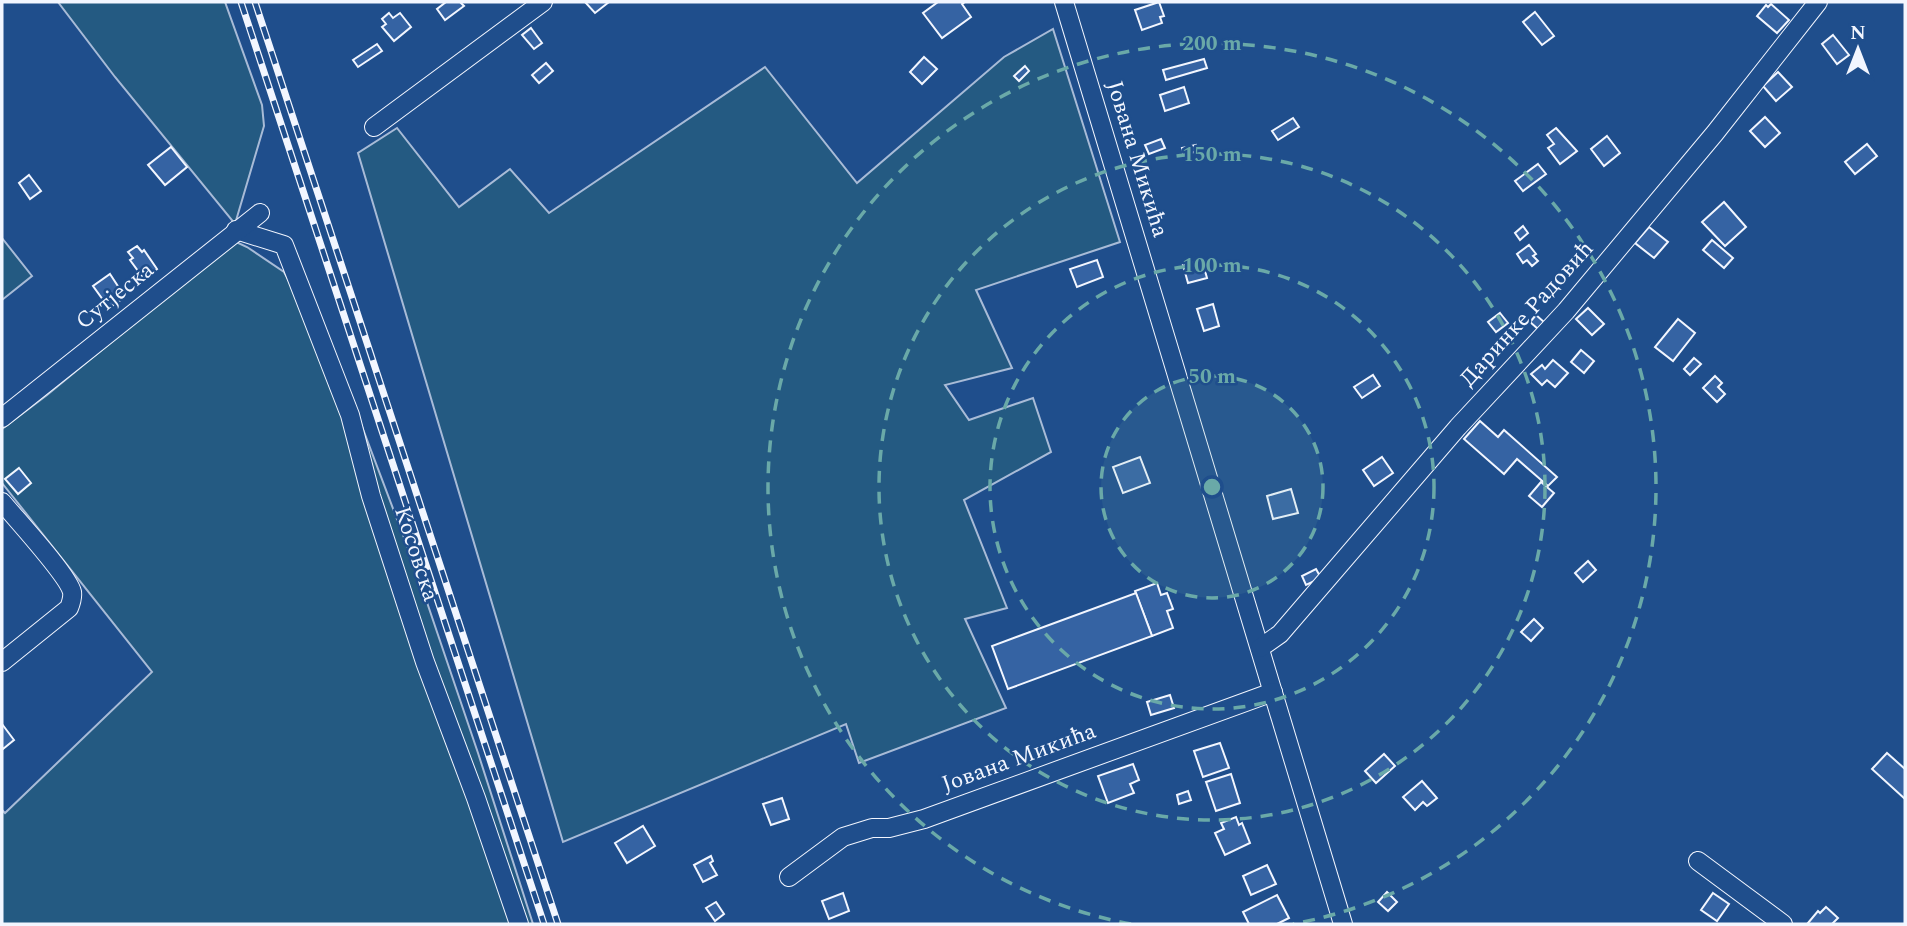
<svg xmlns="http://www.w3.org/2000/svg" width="1907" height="926" viewBox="0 0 1907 926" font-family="Spectral,serif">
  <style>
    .green { fill: #245a82; stroke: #a8bbd7; stroke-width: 2 }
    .building { fill: #3563a3; stroke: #f2f6ff; stroke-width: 2 }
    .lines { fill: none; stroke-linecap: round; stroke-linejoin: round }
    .minor-casing { stroke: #f2f6ff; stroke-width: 20 }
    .minor { stroke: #1f4e8c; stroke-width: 18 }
    .rail-casing { stroke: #f2f6ff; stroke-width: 7 }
    .rail { stroke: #1f4e8c; stroke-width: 4.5; stroke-dasharray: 13; stroke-linecap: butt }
    .ring { fill: none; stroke: #6aa9a8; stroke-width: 3.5; stroke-dasharray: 12 9 }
    .labels { text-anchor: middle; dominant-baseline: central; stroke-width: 5; stroke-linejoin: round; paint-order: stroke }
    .street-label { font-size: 23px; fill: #f2f6ff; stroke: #1f4e8c }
    .centre { fill: #6aa9a8; stroke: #1f4e8c; stroke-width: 3.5 }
    .ring-label { font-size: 21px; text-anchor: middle; font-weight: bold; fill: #6aa9a8; stroke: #1f4e8c; stroke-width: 5; stroke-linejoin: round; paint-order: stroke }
  </style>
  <rect width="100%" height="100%" fill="#1f4e8c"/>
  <g class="green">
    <path d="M58,2h167l37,103 2,21 -29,98 -120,-147z"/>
    <path d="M1053,29l67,213 -144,48 36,78 -67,17 24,35 64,-22 18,54 -87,48 43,108 -42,11 41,89 -147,55 -13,-39 -283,118 -205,-689 39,-25 62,79 51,-38 39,44 216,-146 92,116 147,-126z"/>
    <path d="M2,238l30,38 -30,24z"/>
    <path d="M234,241l13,6 37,25 63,115 67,177 64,189 55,171h-531v-114l3,3 147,-141 -150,-189v-54l45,-34z"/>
  </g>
  <g class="building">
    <path d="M446,2h14l4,4 -19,14 -8,-11z"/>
    <path d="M585,2h24l-14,11z"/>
    <path d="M938,2h27l-3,2 9,13 -29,21 -19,-25z"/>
    <path d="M1159,2l5,14 -4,1 2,6 -20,7 -7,-20z"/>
    <path d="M1771,4l18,16 -12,13 -20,-17 9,-11 2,2z"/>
    <path d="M1535,12l19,24 -12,9 -19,-23z"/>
    <path d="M389,13l4,5 7,-5 11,14 -17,14 -12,-14 4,-3 -4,-5z"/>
    <path d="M531,28l11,15 -8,6 -12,-14z"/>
    <path d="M1833,35l16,20 -12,9 -15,-20z"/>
    <path d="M377,44l5,7 -24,16 -5,-7z"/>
    <path d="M924,57l13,12 -15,15 -12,-12z"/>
    <path d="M1204,59l3,9 -41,12 -3,-10z"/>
    <path d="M546,63l7,8 -14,12 -7,-8z"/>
    <path d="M1025,66l4,5 -10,10 -5,-5z"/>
    <path d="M1778,72l14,15 -16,14 -13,-15z"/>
    <path d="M1184,87l5,16 -24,8 -5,-16z"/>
    <path d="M1765,117l15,16 -15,14 -15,-16z"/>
    <path d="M1293,118l6,9 -21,13 -6,-9z"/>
    <path d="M1556,128l21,23 -17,13 -12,-16 6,-4 -7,-9z"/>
    <path d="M1607,136l13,17 -16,13 -13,-17z"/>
    <path d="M1161,139l4,9 -16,6 -4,-9z"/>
    <path d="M1867,144l10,12 -22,18 -10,-12z"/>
    <path d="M1196,145l2,6 -14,4 -2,-7z"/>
    <path d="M171,147l16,20 -22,18 -17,-20z"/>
    <path d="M1538,164l8,10 -23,17 -8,-10z"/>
    <path d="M29,175l12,16 -11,8 -11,-16z"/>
    <path d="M1724,202l22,25 -21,19 -23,-24z"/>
    <path d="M1523,226l5,7 -8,7 -5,-7z"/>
    <path d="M1649,227l19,15 -14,16 -19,-15z"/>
    <path d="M1712,240l21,18 -9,10 -21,-18z"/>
    <path d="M1529,245l7,9 -3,2 5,5 -6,5 -5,-6 -4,3 -6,-9z"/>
    <path d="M137,246l5,6 2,-2 13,19 -13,10 -14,-19 3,-2 -5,-6z"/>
    <path d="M1097,260l6,17 -26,10 -7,-18z"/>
    <path d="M1202,260l5,18 -19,5 -5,-18z"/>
    <path d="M110,274l15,23 -16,11 -16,-22z"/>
    <path d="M1213,304l6,22 -15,5 -7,-22z"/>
    <path d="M1588,308l16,16 -12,11 -16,-16z"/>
    <path d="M1500,313l8,10 -12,9 -8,-10z"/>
    <path d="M1536,315l8,7 -6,7 -8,-7z"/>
    <path d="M1678,319l17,14 -22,28 -18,-14z"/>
    <path d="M1581,350l13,11 -10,12 -13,-11z"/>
    <path d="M1694,358l7,6 -11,11 -6,-6z"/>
    <path d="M1553,360l15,13 -13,14 -8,-7 -5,5 -11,-11 11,-9 3,4z"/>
    <path d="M1373,375l7,11 -18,12 -8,-11z"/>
    <path d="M1715,376l7,7 -4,4 7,7 -8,8 -14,-14z"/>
    <path d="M1480,421l18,16 6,-7 53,47 -9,9 -31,-27 -13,15 -40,-35z"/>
    <path d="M1140,457l10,26 -27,10 -10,-26z"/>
    <path d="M1382,457l11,16 -19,13 -11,-16z"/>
    <path d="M19,468l12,15 -13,11 -13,-15z"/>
    <path d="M1541,482l13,11 -12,14 -13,-11z"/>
    <path d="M1291,489l7,24 -25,6 -6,-23z"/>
    <path d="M1588,561l8,9 -13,12 -8,-9z"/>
    <path d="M1316,569l5,9 -15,7 -4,-9z"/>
    <path d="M1157,583l4,12 6,-2 6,16 -6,2 6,17 -21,8 -17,-45z"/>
    <path d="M1136,593l16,43 -144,53 -16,-43z"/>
    <path d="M1534,619l9,9 -12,13 -10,-9z"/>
    <path d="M1170,695l4,13 -23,7 -4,-13z"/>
    <path d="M2,724l12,16 -11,9 -1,-2z"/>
    <path d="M1220,743l9,25 -26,9 -9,-26z"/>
    <path d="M1887,753l18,16v30l-33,-30z"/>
    <path d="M1384,754l11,12 -19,17 -11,-12z"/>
    <path d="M1133,764l6,16 -9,4 4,9 -26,10 -10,-27z"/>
    <path d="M1231,774l9,29 -24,8 -10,-29z"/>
    <path d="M1422,781l15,17 -10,8 -4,-4 -8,8 -12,-13z"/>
    <path d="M1188,791l3,9 -12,4 -2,-9z"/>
    <path d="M782,798l7,21 -18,6 -8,-21z"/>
    <path d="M1236,817l3,8 3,-2 8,20 -25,12 -10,-22 9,-4 -3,-6z"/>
    <path d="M643,826l12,20 -28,17 -12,-20z"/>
    <path d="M711,856l2,5 -3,2 7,12 -14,7 -9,-17z"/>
    <path d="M1267,865l9,19 -25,11 -8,-19z"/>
    <path d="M1387,892l10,10 -9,9 -10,-9z"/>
    <path d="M843,893l6,18 -20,8 -7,-18z"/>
    <path d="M1713,893l16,11 -12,17 -16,-11z"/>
    <path d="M1277,895l12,23 -12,6h-28l-6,-12z"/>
    <path d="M716,902l8,12 -9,7 -9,-13z"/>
    <path d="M1826,907l12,11 -6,6h-23l-1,-1 10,-12 2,2z"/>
  </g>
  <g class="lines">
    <defs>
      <g id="minor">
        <path d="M1064,2l279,922"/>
        <path d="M374,127l169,-125"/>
        <path d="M236,230l48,15 66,170 21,81 54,166 51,136 43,126"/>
        <path d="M2,418l258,-205"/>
        <path d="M2,502c14,17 66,73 70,90 1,6 -1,11 -3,16l-67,54"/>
        <path d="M1260,648l20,-14 178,-207 108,-116 149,-178 103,-131"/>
        <path d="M1698,861l85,63"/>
        <path d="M789,877l54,-40 29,-9h17l35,-9 349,-127"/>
      </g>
    </defs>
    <use href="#minor" class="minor-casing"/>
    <use href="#minor" class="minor"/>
    <defs>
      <g id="rail">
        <path d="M241,2l303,922"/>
        <path d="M255,2l303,922"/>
      </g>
    </defs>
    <use href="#rail" class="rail-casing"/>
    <use href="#rail" class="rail"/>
  </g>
  <circle cx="1212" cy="487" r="111" fill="#6aa9a8" fill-opacity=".12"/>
  <g class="ring">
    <circle cx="1212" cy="487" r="111"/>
    <circle cx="1212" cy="487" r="222"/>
    <circle cx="1212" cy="487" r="333"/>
    <path d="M1131 924A444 444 0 1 1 1293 924"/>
  </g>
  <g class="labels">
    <g class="street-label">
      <text transform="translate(1137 159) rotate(73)">Јована Микића</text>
      <text transform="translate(115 296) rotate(-39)">Сутјеска</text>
      <text transform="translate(1527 314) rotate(-48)">Даринке Радовић</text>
      <text transform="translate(416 554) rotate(72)">Косовска</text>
      <text transform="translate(1019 758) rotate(-20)">Јована Микића</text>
    </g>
  </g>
  <circle cx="1212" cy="487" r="10" class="centre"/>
  <g class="ring-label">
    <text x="1212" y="50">200 m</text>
    <text x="1212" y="161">150 m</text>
    <text x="1212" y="272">100 m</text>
    <text x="1212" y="383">50 m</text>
  </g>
  <rect width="1907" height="926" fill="none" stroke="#f2f6ff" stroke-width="7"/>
  <g transform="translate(1858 49)" stroke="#1f4e8c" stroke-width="5" paint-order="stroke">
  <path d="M0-5L12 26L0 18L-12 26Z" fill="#f2f6ff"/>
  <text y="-10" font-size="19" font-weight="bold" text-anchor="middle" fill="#f2f6ff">N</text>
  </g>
</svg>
